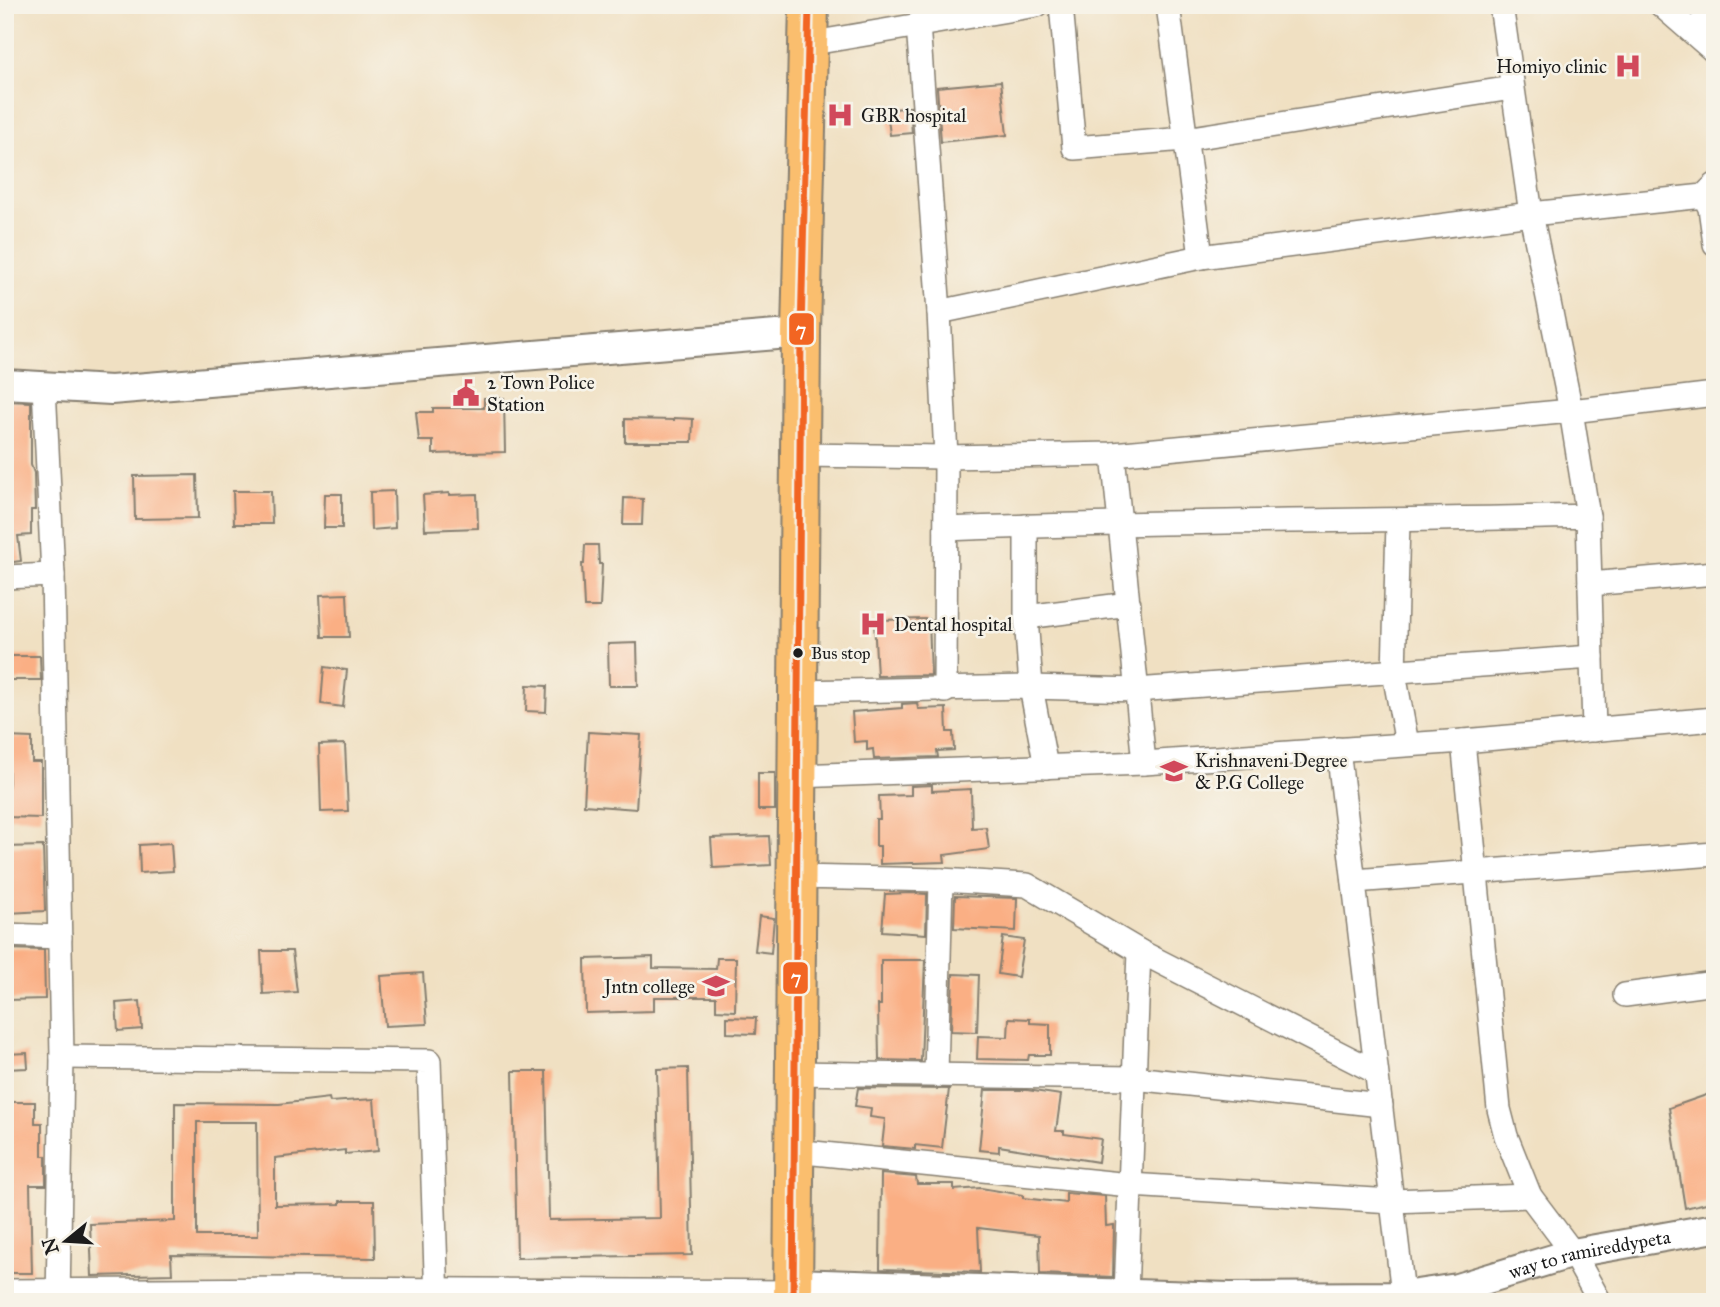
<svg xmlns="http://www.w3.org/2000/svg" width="1720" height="1307" viewBox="0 0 1720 1307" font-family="'IM FELL Great Primer',serif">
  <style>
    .building { fill: #faaf84; fill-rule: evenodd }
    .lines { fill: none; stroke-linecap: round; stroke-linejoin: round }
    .minor-casing { stroke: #867e6f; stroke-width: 26 }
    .tertiary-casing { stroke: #867e6f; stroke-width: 32 }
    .trunk-casing { stroke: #867e6f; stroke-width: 42 }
    .minor { stroke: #fff; stroke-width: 23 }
    .tertiary { stroke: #fff; stroke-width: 28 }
    .trunk { stroke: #fabe6e; stroke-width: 38 }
    .bus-1-casing { stroke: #f7f3e8; stroke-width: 12 }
    .bus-1 { stroke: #f26522; stroke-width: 7 }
    .bus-dot { fill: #1c1c1c; stroke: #f7f3e8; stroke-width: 2.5 }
    .labels { text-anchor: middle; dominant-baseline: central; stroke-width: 5; stroke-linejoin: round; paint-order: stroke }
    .bus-label { font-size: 17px; fill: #1c1c1c; stroke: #f7f3e8; text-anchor: start }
    .poi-label { font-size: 19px; fill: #1c1c1c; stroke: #f7f3e8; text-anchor: start }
    .street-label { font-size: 19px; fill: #1c1c1c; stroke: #f7f3e8 }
    .line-badge { stroke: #f7f3e8; stroke-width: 2.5 }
    .badge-label { font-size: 19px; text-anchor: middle; font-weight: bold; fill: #fff }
  </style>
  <rect width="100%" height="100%" fill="#f7f3e8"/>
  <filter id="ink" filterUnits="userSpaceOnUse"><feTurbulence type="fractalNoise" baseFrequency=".0143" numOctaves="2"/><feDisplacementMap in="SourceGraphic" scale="14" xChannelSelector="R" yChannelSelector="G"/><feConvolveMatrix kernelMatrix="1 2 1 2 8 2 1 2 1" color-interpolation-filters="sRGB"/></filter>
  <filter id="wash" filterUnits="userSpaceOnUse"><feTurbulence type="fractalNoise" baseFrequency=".00686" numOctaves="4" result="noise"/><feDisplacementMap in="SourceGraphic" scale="28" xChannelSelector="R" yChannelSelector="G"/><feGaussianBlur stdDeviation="1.57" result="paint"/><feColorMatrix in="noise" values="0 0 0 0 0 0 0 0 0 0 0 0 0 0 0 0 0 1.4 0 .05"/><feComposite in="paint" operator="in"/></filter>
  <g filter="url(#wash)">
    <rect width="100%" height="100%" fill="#f0e0c2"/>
    <g id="blocks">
      <g class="building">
        <path d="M1001,81l6,54 -66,7 -4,-55z"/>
        <path d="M910,107l2,26 -22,2 -3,-25z"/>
        <path d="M484,398h20l1,54 -72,2v-13h-14l-3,-29h17v-4h51z"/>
        <path d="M5,401l26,1v63l3,8 1,37h-4v25l-13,1 3,25 -16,2z"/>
        <path d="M674,418l19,1 -1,23h-67v-23l49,1z"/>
        <path d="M197,475l1,43 -63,1 -1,-43z"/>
        <path d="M233,491h38l1,33h-38z"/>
        <path d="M394,491l1,37 -24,2 -1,-38z"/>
        <path d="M449,493v2l28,-1 1,34 -53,2 -2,-35z"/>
        <path d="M325,494h17v34h-18z"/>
        <path d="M624,498l19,1 -1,26h-19z"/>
        <path d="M585,545h13l1,19h3l-2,43h-16l-2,-43h2z"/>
        <path d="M347,594l2,43h-27l-2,-42z"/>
        <path d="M929,619l2,56 -54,1 -3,-56z"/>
        <path d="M637,643l1,43h-29l-1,-42z"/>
        <path d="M5,656h35l1,24h-36z"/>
        <path d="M324,667l23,3 -4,37 -22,-3z"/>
        <path d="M527,685l20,1 -1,26 -20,-1z"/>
        <path d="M917,703l1,6 28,-1 1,24h6l1,18 -17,1 1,6 -64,2 -1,-10 -6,1v-9l-13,1 -2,-30 50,-4v-4z"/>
        <path d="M588,732l53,3 -5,74 -52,-4z"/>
        <path d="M7,737l25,1v24h9v56l-36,-1v-23h2l2,-12z"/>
        <path d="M345,744l3,67 -27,1 -2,-67z"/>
        <rect x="758" y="773" width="17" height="37"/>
        <path d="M932,785v6l39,-2 1,39 14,-1 3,22 -45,6 1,7 -65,2v-18h-4v-27h4l-1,-23 32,-1v-9z"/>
        <path d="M769,836l2,29 -58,3 -2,-30z"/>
        <path d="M171,843l2,28 -33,2 -1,-28z"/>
        <path d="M43,846l2,65 -37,2 -3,-66z"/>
        <path d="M910,893l17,1 -1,40 -44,-3 3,-37z"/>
        <path d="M955,896l62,2 -1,33 -62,-3z"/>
        <path d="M759,916l15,2 -3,35 -16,-2z"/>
        <path d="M1003,937l21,3 -6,37 -20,-3z"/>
        <path d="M5,949l39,1 1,49 -38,1z"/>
        <path d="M261,951h31l5,41 -34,2z"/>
        <path d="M653,957v11l63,1 1,-11h19l-1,53 -19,-1v-13h-62v14l-68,2 -1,-54z"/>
        <path d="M881,960h44l-4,101 -42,-1 -1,-55h3z"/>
        <path d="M423,973l4,51 -42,2 -4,-50z"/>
        <path d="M953,974l26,1 -2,57 -26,-1z"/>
        <path d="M140,1001l2,28 -24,2 -2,-28z"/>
        <path d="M727,1017l29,1 -1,16 -28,-1z"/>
        <path d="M1009,1018l21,1v4l20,1v31h-21l-1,5 -51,-1 1,-23 30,1z"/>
        <path d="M27,1053l1,15 -23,1v-15z"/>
        <path d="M688,1068l4,187 -175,3 -4,-187h33l3,149 111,-2 -3,-149z"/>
        <path d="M858,1088l91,1 -7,59 -27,-3v4l-33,-3 3,-27 -15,-2 1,-9 -16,-2z"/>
        <path d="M985,1090h42l34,5 -5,36h8v3l37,5 -3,23 -99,-16v6l-20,-2z"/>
        <path d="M1715,1092v109l-30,7 -16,-100z"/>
        <path d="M329,1098l1,4 44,-3 4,52 -33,3v-4l-70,8v47l65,-1v-3h34l1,57 -204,-3 1,19 -80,2 -2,-52 85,-3v-118l104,1zM197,1122h60l1,114h-61z"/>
        <path d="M5,1102h30v21h7v33h4v29h-16l2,88h-27z"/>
        <path d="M881,1174l35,3 1,7h37v6l27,-2 42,7v3l43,5v-10l39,3 1,30 8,-1 -1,52 -73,-3 -1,-39 -61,-7 2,44 -100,-3z"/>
      </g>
    </g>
  </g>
  <g filter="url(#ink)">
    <use href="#blocks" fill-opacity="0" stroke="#867e6f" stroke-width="2"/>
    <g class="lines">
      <defs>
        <g id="minor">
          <path d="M1061,5l13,143 111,-9 327,-51"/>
          <path d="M1168,5l33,252"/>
          <path d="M1501,5l30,209 40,197 17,105"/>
          <path d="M1661,5l54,47"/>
          <path d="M918,24l21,288 7,145 -1,234"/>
          <path d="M1693,32l22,-24"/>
          <path d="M807,44l230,-39"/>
          <path d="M1704,196l6,12 5,36"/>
          <path d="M939,312l262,-55 330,-43 173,-18 11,-11"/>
          <path d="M44,386l9,189 9,482 -4,245"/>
          <path d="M1113,454l31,309"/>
          <path d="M800,455l146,2 167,-3 458,-43 144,-17"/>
          <path d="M1398,522l-4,151 13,71"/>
          <path d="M1026,526v91l5,70 15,80"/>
          <path d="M946,529c214,-9 428,-7 642,-13l6,214"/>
          <path d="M5,577l48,-2"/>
          <path d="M1590,584l125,-11"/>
          <path d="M1026,617l103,-13"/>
          <path d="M800,692l231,-5 105,3 456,-33"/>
          <path d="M1463,741l36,368 7,27 24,60 43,57 27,49"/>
          <path d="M1338,749l66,553"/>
          <path d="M797,776l347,-13 319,-22 252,-22"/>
          <path d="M796,877l145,3 86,5 112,66 237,121"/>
          <path d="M1354,881l361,-27"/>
          <path d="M5,935l55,2"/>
          <path d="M1625,995l90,-12"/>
          <path d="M62,1057l367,4 8,241"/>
          <path d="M793,1073l341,5 247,27"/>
          <path d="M936,1075l5,-195"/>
          <path d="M794,1151l336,34 262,16 138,-5"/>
          <path d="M5,1291l296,-2 492,3"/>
          <path d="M1126,1294l13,-343"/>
        </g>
        <g id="tertiary">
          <path d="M5,384l106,6 690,-57"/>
          <path id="s1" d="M793,1283l437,14 173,-1 54,-8 116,-35 142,-25"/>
        </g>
        <path id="trunk" d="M793,1302l8,-969 8,-328"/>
      </defs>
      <use href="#minor" class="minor-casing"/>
      <use href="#tertiary" class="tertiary-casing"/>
      <use href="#trunk" class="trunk-casing"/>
      <use href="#minor" class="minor"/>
      <use href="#tertiary" class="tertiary"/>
      <use href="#trunk" class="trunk"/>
      <defs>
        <path id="bus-1" d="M793,1302l8,-969 8,-328"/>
      </defs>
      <use href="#bus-1" class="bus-1-casing"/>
      <use href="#bus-1" class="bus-1"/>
    </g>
  </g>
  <defs>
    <symbol id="hospital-bare" viewBox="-9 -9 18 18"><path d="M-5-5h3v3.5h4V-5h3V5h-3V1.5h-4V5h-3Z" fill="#d1495b" stroke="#f7f3e8" stroke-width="2.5" paint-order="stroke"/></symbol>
    <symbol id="civic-bare" viewBox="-9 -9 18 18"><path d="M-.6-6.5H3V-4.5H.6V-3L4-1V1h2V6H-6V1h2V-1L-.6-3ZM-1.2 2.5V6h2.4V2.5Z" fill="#d1495b" stroke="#f7f3e8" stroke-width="2.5" paint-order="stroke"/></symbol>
    <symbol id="university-bare" viewBox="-9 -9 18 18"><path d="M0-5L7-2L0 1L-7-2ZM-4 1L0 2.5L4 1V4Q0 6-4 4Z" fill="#d1495b" stroke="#f7f3e8" stroke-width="2.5" paint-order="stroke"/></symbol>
  </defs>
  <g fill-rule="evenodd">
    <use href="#hospital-bare" x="1609" y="47" width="38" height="38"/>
    <use href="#hospital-bare" x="821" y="96" width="38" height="38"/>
    <use href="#civic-bare" x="447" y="374" width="38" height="38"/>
    <use href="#hospital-bare" x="854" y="605" width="38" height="38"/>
    <use href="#university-bare" x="1155" y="752" width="38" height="38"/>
    <use href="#university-bare" x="697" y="967" width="38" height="38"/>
  </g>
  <circle class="bus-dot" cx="798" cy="653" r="6"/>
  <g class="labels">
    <g class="bus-label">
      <text x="811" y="653">Bus stop</text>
    </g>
    <g class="poi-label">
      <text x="1607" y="66" text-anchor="end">Homiyo clinic</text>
      <text x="861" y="115">GBR hospital</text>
      <text x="487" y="382">2 Town Police<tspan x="487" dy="22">Station</tspan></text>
      <text x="894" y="624">Dental hospital</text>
      <text x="1195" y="760">Krishnaveni Degree<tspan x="1195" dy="22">&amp; P.G College</tspan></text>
      <text x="695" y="986" text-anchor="end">Jntn college</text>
    </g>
    <g class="street-label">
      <text stroke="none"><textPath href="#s1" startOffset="802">way to ramireddypeta</textPath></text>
    </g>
  </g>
  <g class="line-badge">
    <rect x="788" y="312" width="27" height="34" rx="7" fill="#f26522"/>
    <rect x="782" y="961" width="27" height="34" rx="7" fill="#f26522"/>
  </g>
  <g class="badge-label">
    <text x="801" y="336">7</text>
    <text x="796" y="984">7</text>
  </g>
  <rect width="1720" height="1307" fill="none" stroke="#f7f3e8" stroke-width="28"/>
  <g transform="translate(66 1241) rotate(252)" stroke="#f7f3e8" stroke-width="5" paint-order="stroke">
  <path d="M0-5L12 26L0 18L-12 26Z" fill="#1c1c1c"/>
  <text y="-10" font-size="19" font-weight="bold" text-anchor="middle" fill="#1c1c1c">N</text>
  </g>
</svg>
